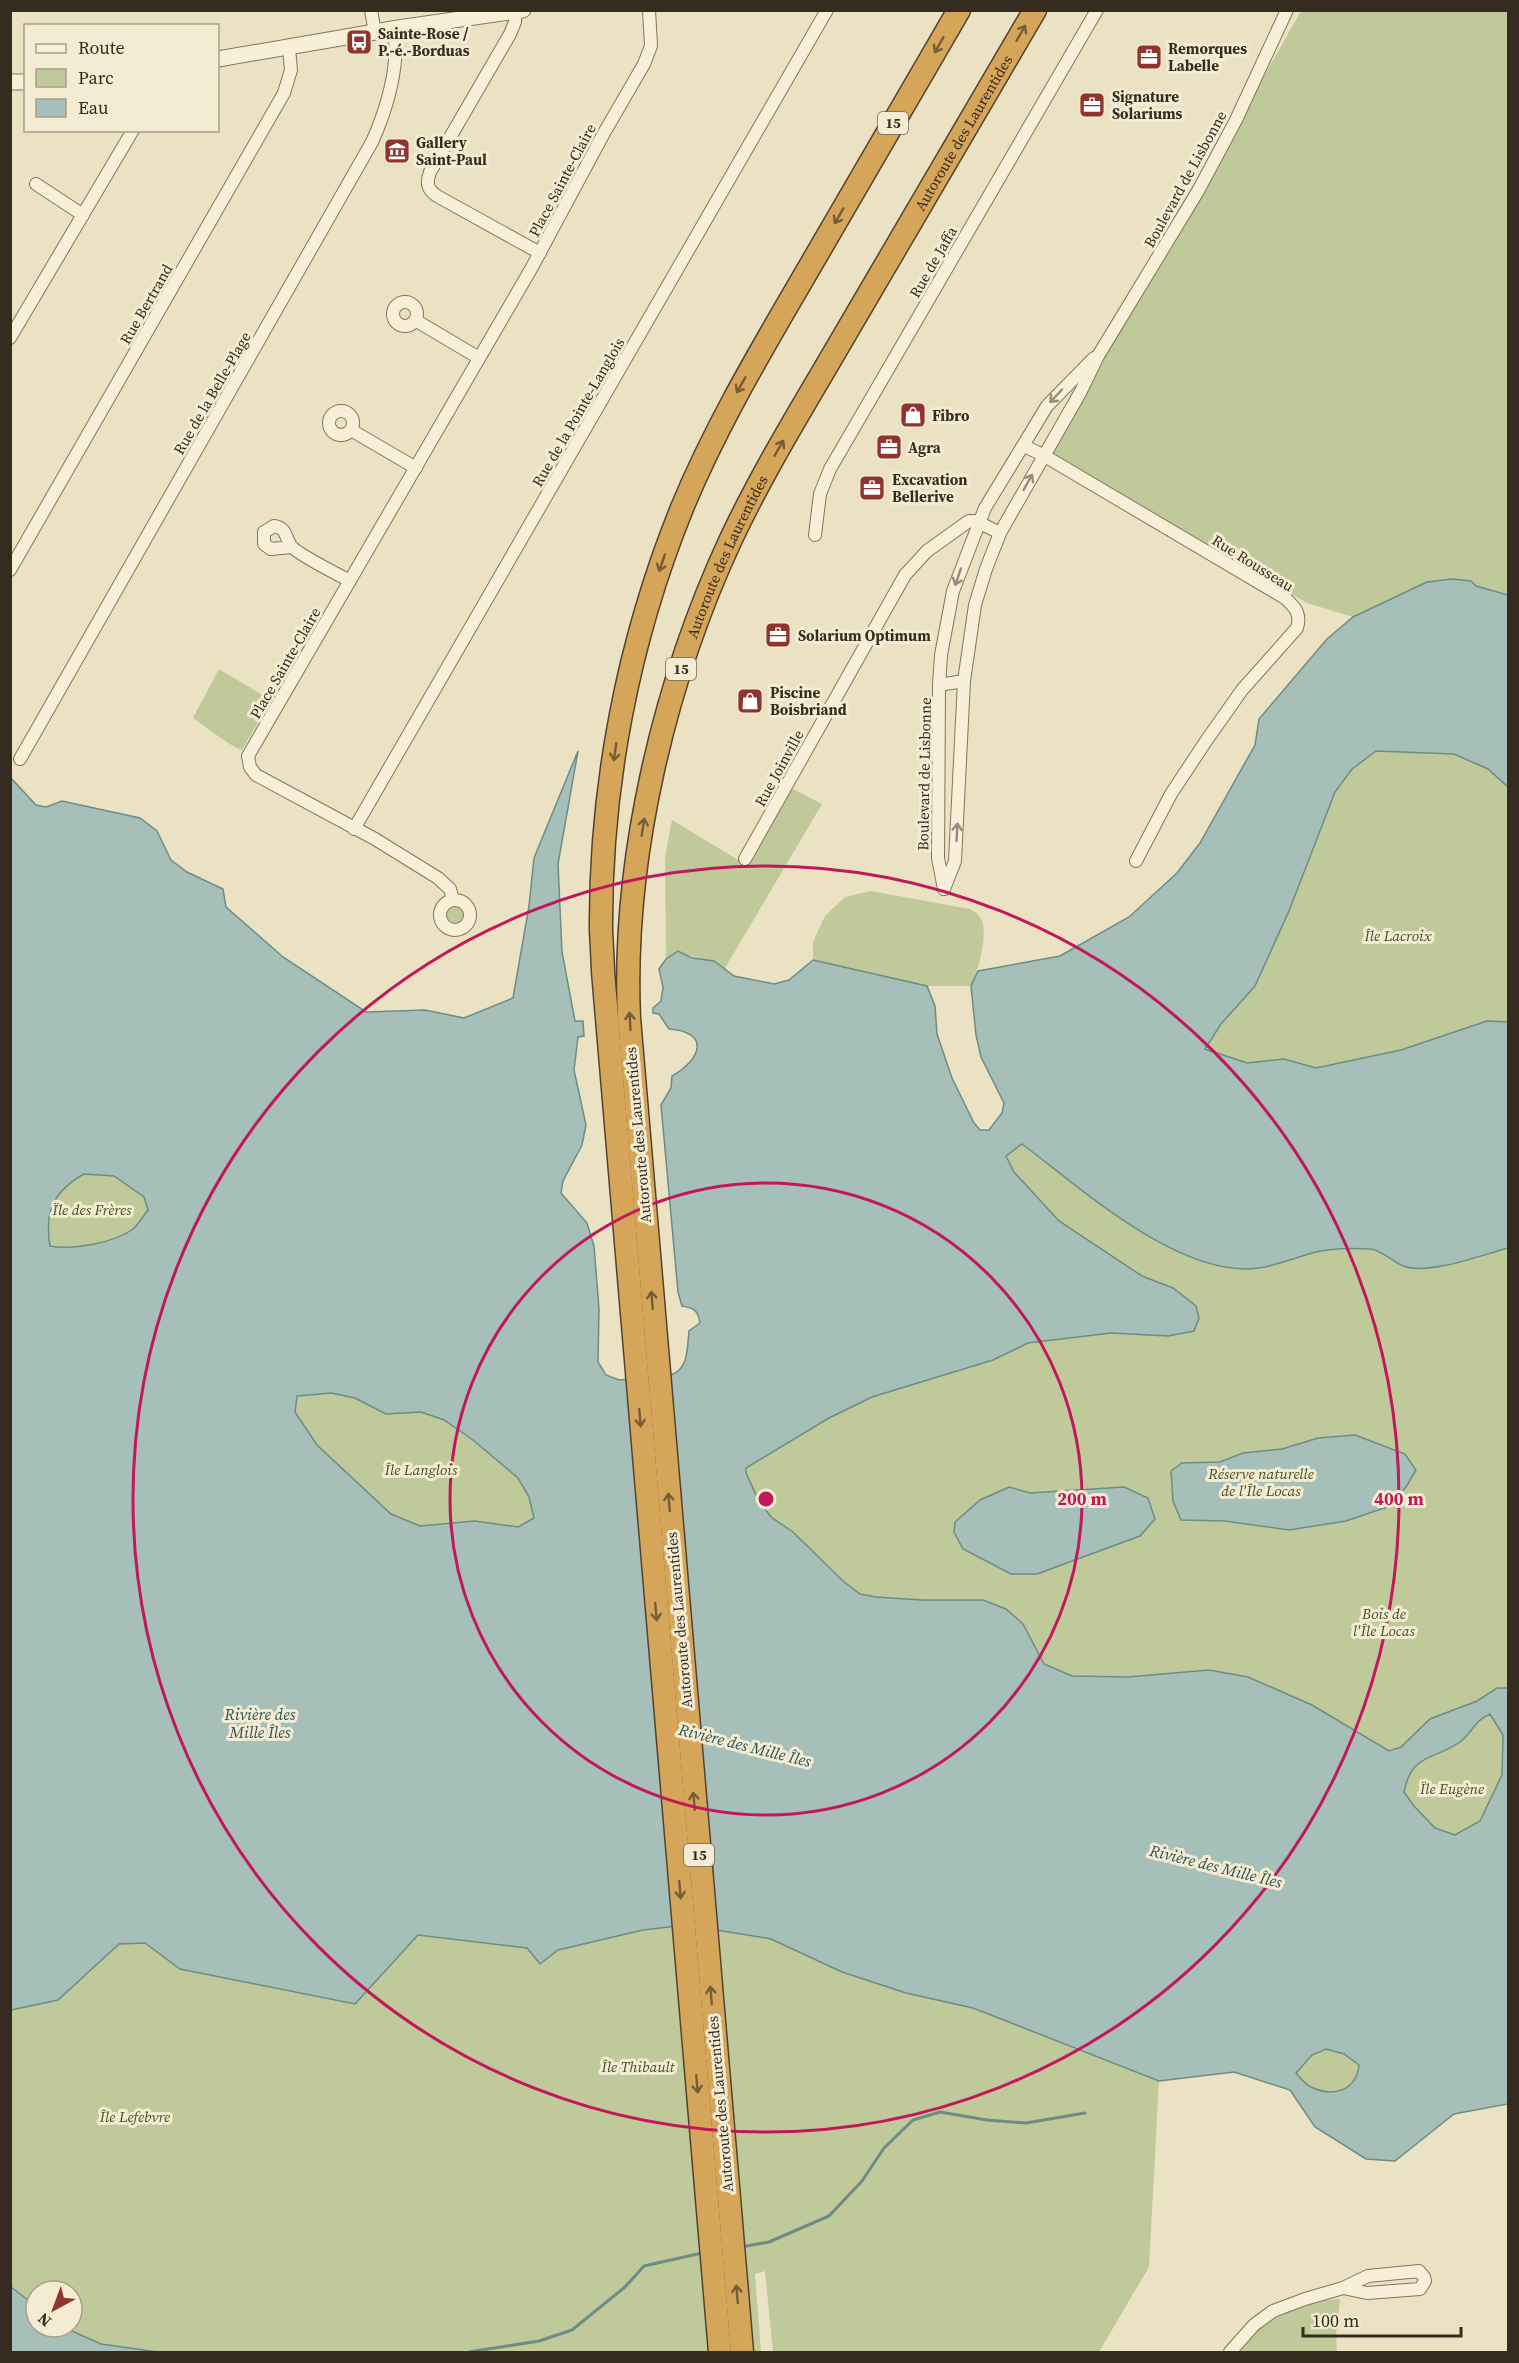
<svg xmlns="http://www.w3.org/2000/svg" width="1519" height="2363" viewBox="0 0 1519 2363" font-family="'Source Serif 4',serif">
  <style>
    .green { fill: #c0c999 }
    .water { fill: #a6bfb9; stroke: #6d8c86; stroke-width: 1.5; fill-rule: evenodd }
    .lines { fill: none; stroke-linecap: round; stroke-linejoin: round }
    .stream { stroke: #6d8c86; stroke-width: 3 }
    .minor-casing { stroke: #85745c; stroke-width: 14 }
    .tertiary-casing { stroke: #85745c; stroke-width: 17 }
    .motorway-casing { stroke: #534230; stroke-width: 25 }
    .minor { stroke: #f7efd7; stroke-width: 12 }
    .tertiary { stroke: #f7efd7; stroke-width: 15 }
    .motorway { stroke: #d5a65a; stroke-width: 22 }
    .oneway { stroke: #765c37 }
    .oneway2 { stroke: #968d7b }
    .ring { fill: none; stroke: #c2185b; stroke-width: 3 }
    .labels { text-anchor: middle; dominant-baseline: central; stroke-width: 6; stroke-linejoin: round; paint-order: stroke }
    .shield { fill: #f3ecd3; stroke: #6f6555; stroke-width: 1.5 }
    .shield-label { font-size: 14px; font-weight: bold; fill: #362b1f }
    .poi-label { font-size: 15px; font-weight: bold; fill: #362b1f; stroke: #f3ecd3; text-anchor: start }
    .street-label { font-size: 15px; fill: #362b1f; stroke: #f3ecd3 }
    .park-label { font-size: 15px; font-style: italic; fill: #445127; stroke: #f3ecd3 }
    .water-label { font-size: 16px; font-style: italic; fill: #2f5454; stroke: #f3ecd3 }
    .centre { fill: #c2185b; stroke: #f3ecd3; stroke-width: 3 }
    .ring-label { font-size: 18px; text-anchor: middle; font-weight: bold; fill: #c2185b; stroke: #f3ecd3; stroke-width: 6; stroke-linejoin: round; paint-order: stroke }
  </style>
  <rect width="100%" height="100%" fill="#ebe2c4"/>
  <g class="green">
    <path d="M1301,11h207v584l-32,-9 -5,-5 -19,-2 -25,3 -74,35 -46,-14 -258,-149z"/>
    <path d="M219,669l52,31 -29,50c-8,-1 -39,-25 -49,-32z"/>
    <path d="M1508,729v293l-21,-1 -86,29 -85,18 -66,9 -130,-46 172,-203 88,-92z"/>
    <path d="M791,788l31,16 -97,164c-15,-10 -32,-9 -47,-16l-12,7 -1,-102 7,-37 76,46z"/>
    <path d="M871,891l99,18c5,3 9,5 11,10 8,15 -3,52 -10,67h-44l-114,-26v-18l12,-26 20,-19z"/>
    <circle cx="455" cy="915" r="9"/>
    <path d="M1037,1105l471,105v616l-64,37 -575,-215 -176,-219 276,-275z"/>
    <path d="M84,1174l30,2 30,21 4,12c-4,7 -9,15 -15,20 -18,14 -60,21 -83,17 -6,-35 4,-55 34,-72z"/>
    <path d="M331,1393l24,5 31,16 35,-2 23,8 29,20 45,38 11,19 5,21 -16,9 -43,-6 -55,5 -29,-12 -74,-69 -22,-33 1,-16z"/>
    <path d="M686,1925l85,14 71,33 64,21 67,15 186,73 -10,186 -50,85h-326l-8,-81 -10,3 6,78h-603l-57,-8 -36,-15 -2,-2h9v-36h-36v15l-25,-19 -1,-277 48,-10 61,-56 26,-1 36,26 174,35 63,-69 110,13 12,15 18,-13 85,-20z"/>
    <path d="M1326,2049l18,5 16,11c-4,27 -27,32 -50,22 -5,-3 -10,-9 -14,-14l16,-18z"/>
    <path d="M1340,2299l-4,36 1,17h-103l13,-17 56,-33z"/>
  </g>
  <g class="water">
    <path d="M1452,579l19,2 5,5 32,9v192l-20,-18 -34,-15 -78,-3 -24,18 -17,23 -46,119 -34,75 -34,38 -16,25 42,14 37,-4 32,9 85,-18 86,-29 21,1v226c-26,7 -76,26 -102,19 -12,-3 -23,-17 -36,-18 -16,-1 -38,-1 -54,3 -19,5 -38,13 -57,16 -79,11 -178,-80 -237,-124l-16,12 8,16 45,49 83,55 31,12 23,18 3,12 -5,13 -26,5 -57,-3 -83,10 -35,17 -121,37 -43,21 -83,50v5l13,28 12,16 22,15 50,49 17,13 16,3 46,3h61l23,9 17,15 21,40 28,12 55,1 82,-7 39,7 64,28 77,46 12,-4 29,-28 47,-18 20,-13h11v416l-54,10 -59,47 -29,-2 -51,-32 -25,-37 -56,-18 -75,9 -186,-73 -67,-15 -64,-21 -71,-33 -85,-14 -43,5 -85,20 -18,14 -13,-16 -109,-13 -63,69 -175,-35 -35,-26 -26,1 -61,56 -47,10 -1,-1233 26,28 10,2 16,-6 78,17 17,13 14,29 16,12 36,17 3,18 57,50 83,55 59,-2 39,8 49,-20 16,-92 5,-48 44,-107 -20,113 4,88 13,69h8l1,15 -6,1 -4,33 12,55 -4,20 -19,36 -2,12 26,30 7,23 5,63 -1,53 8,13 13,5 52,-5c18,-6 16,-27 18,-44l11,-8c-2,-13 -6,-15 -18,-17l-4,-14 -17,-187 10,-17 1,-12c29,-16 39,-44 -3,-47l-10,-15 -6,-1v-5l8,-7 2,-14 -4,-18 7,-10 12,-8 14,7 22,3 20,15 40,8 15,-4 24,-20 114,26 8,20 2,28 15,44 22,45 6,7h9l13,-17 2,-10 -23,-46 -5,-22 -5,-49 7,-15 82,-15 69,-39 48,-44 23,-30 55,-98 4,-26 68,-80 26,-22 74,-35zM84,1174l30,2 30,21 4,13c-5,6 -9,14 -15,19 -19,14 -60,21 -83,17 -6,-35 4,-55 34,-72zM331,1393l24,5 31,16 35,-2 23,8 29,20 45,38 11,19 5,21 -16,9 -43,-6 -55,5 -29,-12 -74,-69 -22,-33 2,-16zM1490,1714l13,21 -1,40 -22,46 -25,14 -20,-7 -21,-22 -10,-14c8,-39 28,-31 56,-50 12,-9 14,-21 30,-28zM1326,2049l18,5 15,11c-3,27 -27,32 -48,22 -6,-3 -11,-9 -15,-14l16,-18z"/>
    <path d="M1355,1435l50,19 11,16 -10,17 -19,20 -41,14 -57,9 -64,-9 -44,-1 -8,-19 -2,-30 11,-8 38,-1 23,-9 39,-4 36,-11z"/>
    <path d="M1009,1487l21,6 94,-6 24,11 7,21 -15,17 -103,38h-26l-48,-25 -9,-17 1,-10 25,-22z"/>
    <path d="M11,2287l25,19v21h27l38,17 57,8h-147z"/>
  </g>
  <g class="lines">
    <g class="stream">
      <path d="M741,2247l28,-5 60,-26 33,-35 22,-33 29,-28 27,-8 47,8 39,3 59,-10"/>
      <path d="M469,2352l70,-11 33,-11 53,-43 19,-21 58,-13"/>
    </g>
    <defs>
      <g id="minor">
        <path d="M371,10l4,23"/>
        <path d="M515,11v11l-5,12 -80,138c-4,11 -3,17 7,24l103,57"/>
        <path d="M36,184l47,31"/>
        <circle cx="405" cy="314" r="12"/>
        <path d="M415,320l64,38"/>
        <path d="M10,338l123,-208"/>
        <circle cx="341" cy="423" r="12"/>
        <path d="M351,430l65,38"/>
        <path d="M1024,446l19,9 242,143c11,10 16,16 12,30l-55,62 -36,51 -35,53 -35,67"/>
        <path d="M815,535l5,-41 10,-25 267,-459"/>
        <path d="M292,547l-21,2 -7,-5v-12l10,-6c13,2 11,11 17,20 6,8 48,29 59,35"/>
        <path d="M10,570l274,-477 7,-23 -2,-22"/>
        <path d="M939,685l25,-4"/>
        <path d="M20,759l352,-617c15,-33 28,-77 22,-113"/>
        <path d="M354,829l473,-819"/>
        <path d="M745,859l160,-284 22,-24 42,-30h7l24,12"/>
        <path d="M944,889l11,-28 9,-180 11,-76 11,-36 14,-36 80,-140 18,-37 100,-165 38,-71 51,-110"/>
        <path d="M944,889l-6,-31 1,-173 2,-30 12,-64 32,-83 62,-102 47,-48"/>
        <circle cx="455" cy="915" r="15"/>
        <path d="M453,900l-3,-11 -12,-11 -63,-39 -119,-64 -6,-8 -2,-11 283,-487 73,-136 40,-69 7,-18 -2,-36"/>
        <path d="M1230,2352l24,-27 19,-14 32,-12 38,-11 25,-12 51,-5 5,6 1,4 -5,8 -53,4 -24,-5"/>
      </g>
      <g id="tertiary">
        <path d="M218,59l180,-31 125,-18"/>
        <path d="M10,82h16"/>
      </g>
      <g id="motorway">
        <path d="M720,2352l-113,-1334c-3,-29 -5,-58 -6,-88 -1,-143 27,-289 81,-422 33,-80 77,-154 120,-228 52,-90 105,-180 157,-270"/>
        <path id="s1" d="M742,2352l-113,-1334c-7,-158 35,-335 102,-479 34,-72 76,-139 116,-208 62,-107 125,-214 188,-321"/>
      </g>
    </defs>
    <use href="#minor" class="minor-casing"/>
    <use href="#tertiary" class="tertiary-casing"/>
    <use href="#motorway" class="motorway-casing"/>
    <use href="#minor" class="minor"/>
    <use href="#tertiary" class="tertiary"/>
    <use href="#motorway" class="motorway"/>
  </g>
  <defs><path id="oneway-shaft" d="M-6 0H5M1.5-3L5.5 0L1.5 3" fill="none" stroke-width="1.6" stroke-linecap="round" stroke-linejoin="round" transform="scale(1.5)"/></defs>
  <g class="oneway">
    <use href="#oneway-shaft" transform="translate(1021 33) rotate(-60)"/>
    <use href="#oneway-shaft" transform="translate(939 45) rotate(120)"/>
    <use href="#oneway-shaft" transform="translate(839 216) rotate(120)"/>
    <use href="#oneway-shaft" transform="translate(741 385) rotate(119)"/>
    <use href="#oneway-shaft" transform="translate(779 448) rotate(-60)"/>
    <use href="#oneway-shaft" transform="translate(662 563) rotate(109)"/>
    <use href="#oneway-shaft" transform="translate(615 752) rotate(98)"/>
    <use href="#oneway-shaft" transform="translate(643 827) rotate(-81)"/>
    <use href="#oneway-shaft" transform="translate(630 1021) rotate(-93)"/>
    <use href="#oneway-shaft" transform="translate(652 1300) rotate(-95)"/>
    <use href="#oneway-shaft" transform="translate(640 1418) rotate(85)"/>
    <use href="#oneway-shaft" transform="translate(669 1502) rotate(-95)"/>
    <use href="#oneway-shaft" transform="translate(656 1612) rotate(85)"/>
    <use href="#oneway-shaft" transform="translate(694 1801) rotate(-95)"/>
    <use href="#oneway-shaft" transform="translate(680 1890) rotate(85)"/>
    <use href="#oneway-shaft" transform="translate(711 1995) rotate(-95)"/>
    <use href="#oneway-shaft" transform="translate(697 2084) rotate(85)"/>
    <use href="#oneway-shaft" transform="translate(737 2294) rotate(-95)"/>
  </g>
  <g class="oneway2">
    <use href="#oneway-shaft" transform="translate(1056 396) rotate(133)"/>
    <use href="#oneway-shaft" transform="translate(1028 482) rotate(-61)"/>
    <use href="#oneway-shaft" transform="translate(958 577) rotate(109)"/>
    <use href="#oneway-shaft" transform="translate(957 832) rotate(-87)"/>
  </g>
  <g class="ring">
    <circle cx="766" cy="1499" r="316"/>
    <circle cx="766" cy="1499" r="633"/>
  </g>
  <defs>
    <symbol id="bus-square" viewBox="-11 -11 22 22"><rect x="-9" y="-9" width="18" height="18" rx="4" fill="#903430" stroke="#f3ecd3"/><path d="M-5-6H5V4H4V6H2V4H-2V6H-4V4H-5ZM-3.5-4V0h7V-4ZM-3.5 1.2v1.5H-2V1.2ZM2 1.2v1.5H3.5V1.2Z" fill="#fff"/></symbol>
    <symbol id="office-square" viewBox="-11 -11 22 22"><rect x="-9" y="-9" width="18" height="18" rx="4" fill="#903430" stroke="#f3ecd3"/><path d="M-6-3h4V-5.5h4V-3h4V5H-6ZM-1-4.5V-3h2v-1.5ZM-6 0V1H6V0Z" fill="#fff"/></symbol>
    <symbol id="museum-square" viewBox="-11 -11 22 22"><rect x="-9" y="-9" width="18" height="18" rx="4" fill="#903430" stroke="#f3ecd3"/><path d="M0-6L6-3V-2H-6V-3ZM-5-1h2V3h-2ZM-1-1h2V3h-2ZM3-1h2V3H3ZM-6 4H6V6H-6Z" fill="#fff"/></symbol>
    <symbol id="shop-square" viewBox="-11 -11 22 22"><rect x="-9" y="-9" width="18" height="18" rx="4" fill="#903430" stroke="#f3ecd3"/><path d="M-5-2.5h2.3a2.7 3.5 0 0 1 5.4 0H5L5.5 6h-11ZM-1.5-2.5h3a1.5 2.3 0 0 0-3 0Z" fill="#fff"/></symbol>
  </defs>
  <g fill-rule="evenodd">
    <use href="#bus-square" x="344" y="27" width="30" height="30"/>
    <use href="#office-square" x="1134" y="42" width="30" height="30"/>
    <use href="#office-square" x="1077" y="90" width="30" height="30"/>
    <use href="#museum-square" x="382" y="136" width="30" height="30"/>
    <use href="#shop-square" x="898" y="400" width="30" height="30"/>
    <use href="#office-square" x="874" y="432" width="30" height="30"/>
    <use href="#office-square" x="857" y="473" width="30" height="30"/>
    <use href="#office-square" x="763" y="620" width="30" height="30"/>
    <use href="#shop-square" x="735" y="686" width="30" height="30"/>
  </g>
  <g class="labels">
    <g class="shield">
      <rect x="878" y="112" width="30" height="22" rx="4.5"/>
      <rect x="666" y="658" width="30" height="22" rx="4.5"/>
      <rect x="684" y="1844" width="30" height="22" rx="4.5"/>
    </g>
    <g class="shield-label">
      <text x="893" y="123">15</text>
      <text x="681" y="669">15</text>
      <text x="699" y="1855">15</text>
    </g>
    <g class="poi-label">
      <text x="378" y="33">Sainte-Rose /<tspan x="378" dy="17">P.-é.-Borduas</tspan></text>
      <text x="1168" y="48">Remorques<tspan x="1168" dy="17">Labelle</tspan></text>
      <text x="1112" y="96">Signature<tspan x="1112" dy="17">Solariums</tspan></text>
      <text x="416" y="142">Gallery<tspan x="416" dy="17">Saint-Paul</tspan></text>
      <text x="932" y="415">Fibro</text>
      <text x="908" y="447">Agra</text>
      <text x="892" y="479">Excavation<tspan x="892" dy="17">Bellerive</tspan></text>
      <text x="798" y="635">Solarium Optimum</text>
      <text x="770" y="692">Piscine<tspan x="770" dy="17">Boisbriand</tspan></text>
    </g>
    <g class="street-label">
      <text stroke="none"><textPath href="#s1" startOffset="2301">Autoroute des Laurentides</textPath></text>
      <text transform="translate(1185 179) rotate(-61)">Boulevard de Lisbonne</text>
      <text transform="translate(562 180) rotate(-62)">Place Sainte-Claire</text>
      <text transform="translate(933 262) rotate(-60)">Rue de Jaffa</text>
      <text transform="translate(146 304) rotate(-60)">Rue Bertrand</text>
      <text transform="translate(212 393) rotate(-60)">Rue de la Belle-Plage</text>
      <text transform="translate(578 412) rotate(-60)">Rue de la Pointe-Langlois</text>
      <text stroke="none"><textPath href="#s1" startOffset="1815">Autoroute des Laurentides</textPath></text>
      <text transform="translate(1253 563) rotate(32)">Rue Rousseau</text>
      <text transform="translate(285 663) rotate(-60)">Place Sainte-Claire</text>
      <text transform="translate(779 768) rotate(-61)">Rue Joinville</text>
      <text transform="translate(924 774) rotate(-89)">Boulevard de Lisbonne</text>
      <text transform="translate(638 1135) rotate(-95)">Autoroute des Laurentides</text>
      <text transform="translate(679 1620) rotate(-95)">Autoroute des Laurentides</text>
      <text transform="translate(720 2104) rotate(-95)">Autoroute des Laurentides</text>
    </g>
    <g class="park-label">
      <text x="1398" y="935">Île Lacroix</text>
      <text x="92" y="1209">Ïle des Frères</text>
      <text x="421" y="1469">Île Langlois</text>
      <text x="1261" y="1473">Réserve naturelle<tspan x="1261" dy="17">de l'Île Locas</tspan></text>
      <text x="1384" y="1613">Bois de<tspan x="1384" dy="17">l'Île Locas</tspan></text>
      <text x="1452" y="1788">Ïle Eugène</text>
      <text x="638" y="2066">Île Thibault</text>
      <text x="135" y="2116">Île Lefebvre</text>
    </g>
    <g class="water-label">
      <text x="260" y="1714">Rivière des<tspan x="260" dy="18">Mille Îles</tspan></text>
      <text transform="translate(745 1745) rotate(14)">Rivière des Mille Îles</text>
      <text transform="translate(1216 1866) rotate(14)">Rivière des Mille Îles</text>
    </g>
  </g>
  <circle cx="766" cy="1499" r="9" class="centre"/>
  <g class="ring-label">
    <text x="1082" y="1505">200 m</text>
    <text x="1399" y="1505">400 m</text>
  </g>
  <rect width="1519" height="2363" fill="none" stroke="#362b1f" stroke-width="24"/>
  <rect x="24" y="24" width="195" height="108" fill="#f3ecd3" stroke="#a79f8b" stroke-width="1.5"/>
  <rect x="36" y="44" width="30" height="9" fill="#f7efd7" stroke="#a79f8b" stroke-width="1.5"/>
  <text x="78" y="54" font-size="18" fill="#362b1f">Route</text>
  <rect x="36" y="69" width="30" height="18" fill="#c0c999" stroke="#a79f8b" stroke-width="1.5"/>
  <text x="78" y="84" font-size="18" fill="#362b1f">Parc</text>
  <rect x="36" y="99" width="30" height="18" fill="#a6bfb9" stroke="#a79f8b" stroke-width="1.5"/>
  <text x="78" y="114" font-size="18" fill="#362b1f">Eau</text>
  <g transform="translate(54 2309) rotate(221)"><circle r="28" fill="#f3ecd3" stroke="#a79f8b" stroke-width="1.5"/>
  <path d="M0-4.5L10 22L0 15L-10 22Z" fill="#903430"/>
  <text y="-9" font-size="16" font-weight="bold" text-anchor="middle" fill="#362b1f">N</text>
  </g>
  <path d="M1303 2327v9h158v-9" fill="none" stroke="#362b1f" stroke-width="3"/>
  <text x="1312" y="2327" font-size="18" fill="#362b1f" stroke="#f3ecd3" stroke-width="4.5" paint-order="stroke">100 m</text>
</svg>
